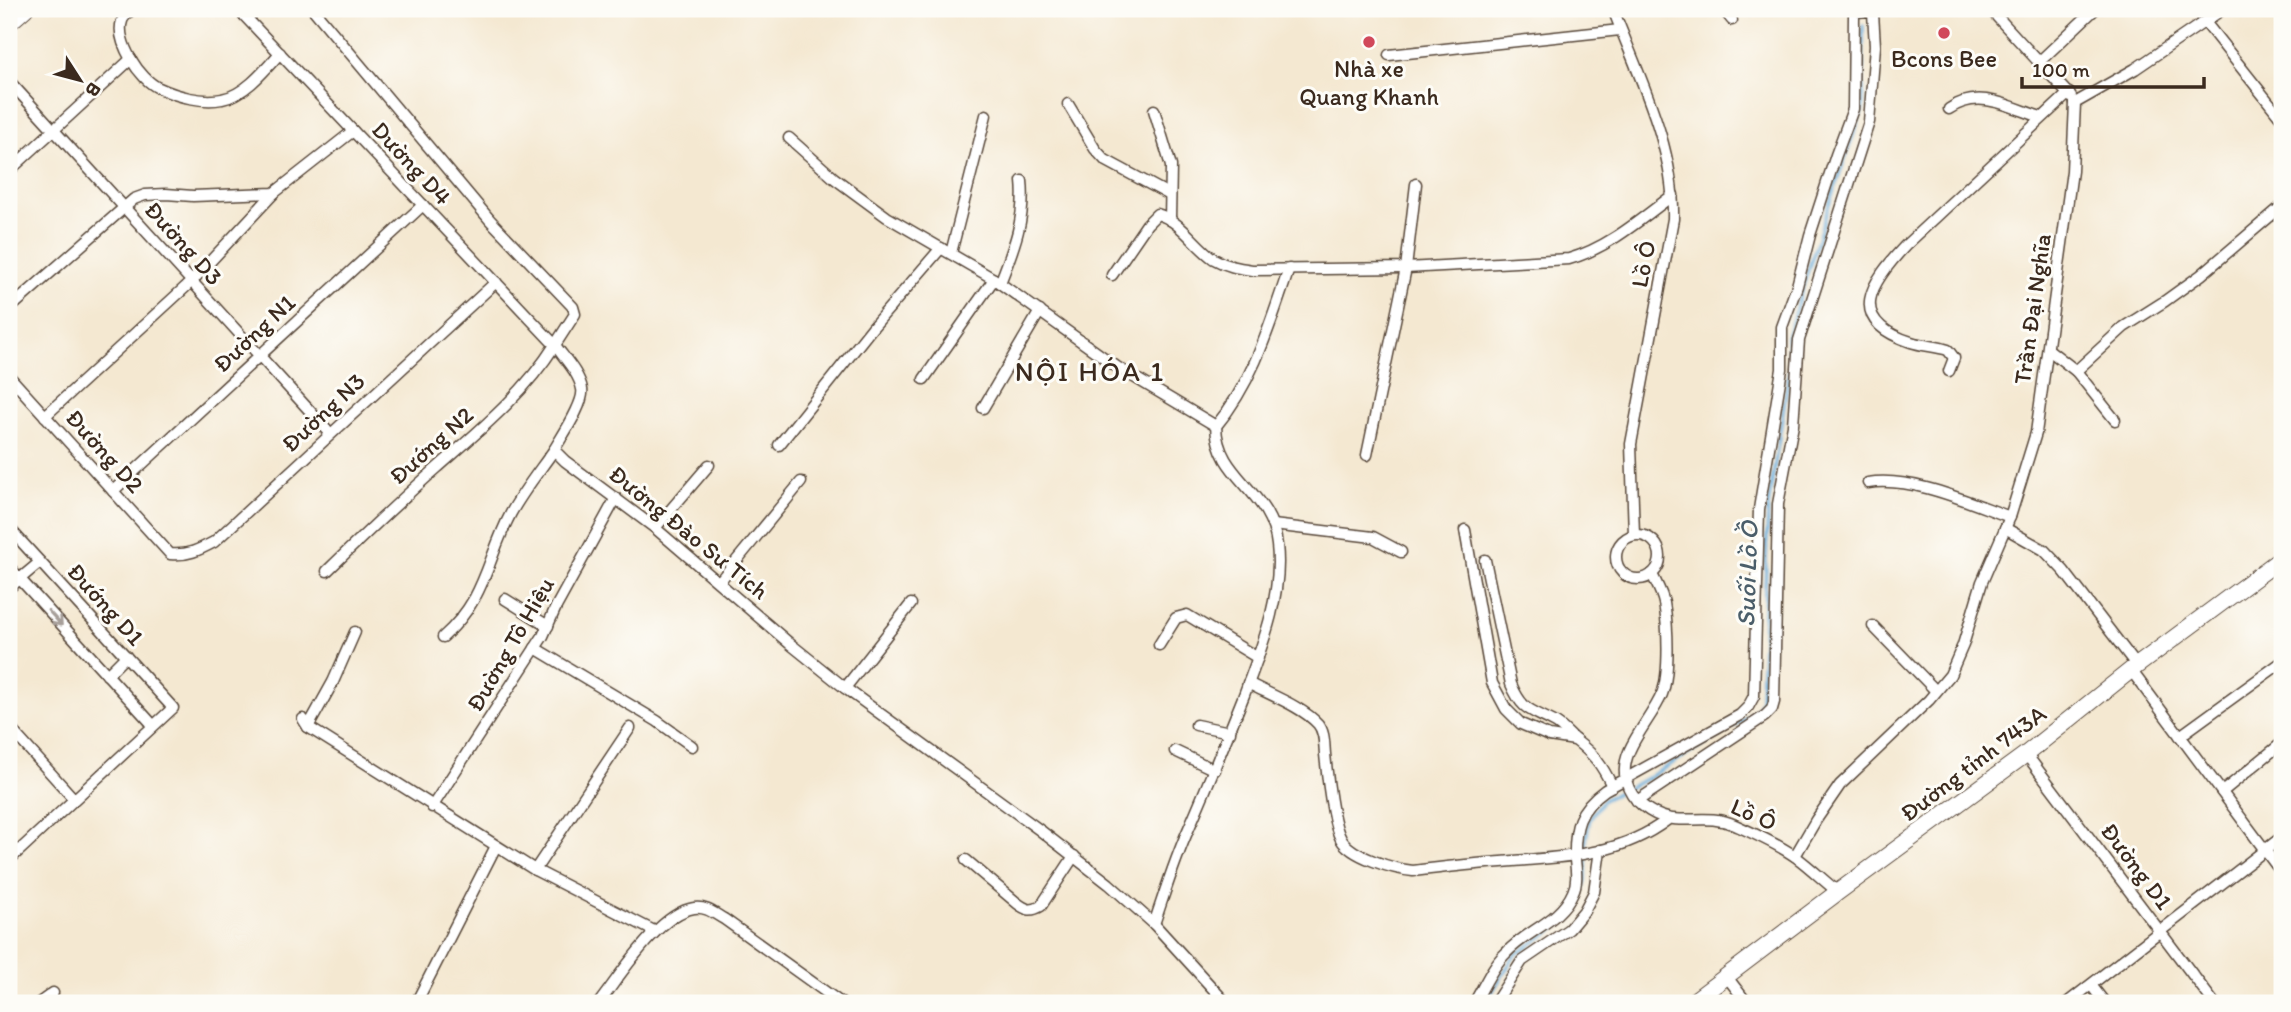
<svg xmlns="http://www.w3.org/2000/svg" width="2291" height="1012" viewBox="0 0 2291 1012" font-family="Itim,sans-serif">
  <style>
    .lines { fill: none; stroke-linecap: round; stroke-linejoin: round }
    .stream { stroke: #63acdb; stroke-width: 3.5 }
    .minor-casing { stroke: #574639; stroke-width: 13 }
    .secondary-casing { stroke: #574639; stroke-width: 18 }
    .minor { stroke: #fff; stroke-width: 10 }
    .secondary { stroke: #fff; stroke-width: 16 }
    .oneway { stroke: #a79f9a }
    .poi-dot { fill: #d1495b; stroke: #fdfcf7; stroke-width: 2.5 }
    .labels { text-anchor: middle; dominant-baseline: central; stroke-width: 6; stroke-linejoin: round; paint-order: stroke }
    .poi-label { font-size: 24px; fill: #3b2a1e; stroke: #fdfcf7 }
    .street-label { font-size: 24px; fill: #3b2a1e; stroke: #fdfcf7 }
    .water-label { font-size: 26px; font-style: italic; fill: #4b5e6a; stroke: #fdfcf7 }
    .quarter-label { font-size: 28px; letter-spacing: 2px; fill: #3b2a1e; stroke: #fdfcf7 }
  </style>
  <rect width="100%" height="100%" fill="#fdfcf7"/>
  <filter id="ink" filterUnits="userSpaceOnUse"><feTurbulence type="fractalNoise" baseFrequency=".0143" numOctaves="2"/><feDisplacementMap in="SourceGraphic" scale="14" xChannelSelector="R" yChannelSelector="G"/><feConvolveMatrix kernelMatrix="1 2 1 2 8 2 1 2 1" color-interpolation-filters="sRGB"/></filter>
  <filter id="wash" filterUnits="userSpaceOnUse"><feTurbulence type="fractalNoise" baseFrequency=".00686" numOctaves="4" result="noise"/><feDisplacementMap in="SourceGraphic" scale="28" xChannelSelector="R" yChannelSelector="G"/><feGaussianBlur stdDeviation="1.57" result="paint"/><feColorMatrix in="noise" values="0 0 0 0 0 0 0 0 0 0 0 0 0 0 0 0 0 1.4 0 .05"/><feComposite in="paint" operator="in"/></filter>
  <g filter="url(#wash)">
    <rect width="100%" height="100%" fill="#f4e8d1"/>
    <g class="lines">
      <path class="stream" d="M1485,1003l30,-48 48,-32 15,-19 8,-23v-42l4,-21 13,-18 41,-20 78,-46 34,-23 5,-10 7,-193 22,-142 -3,-29 44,-139 32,-90v-82"/>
    </g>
  </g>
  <g filter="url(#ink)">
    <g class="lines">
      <defs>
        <g id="minor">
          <path d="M132,9c-3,3 -9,8 -10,12 -7,20 18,59 37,67 17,8 43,15 63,11 23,-4 43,-29 58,-46"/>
          <path d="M238,9l317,336c-31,49 -75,85 -118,123 -38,33 -74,68 -110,103"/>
          <path d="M313,9l177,211 83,87 2,7 -20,31c9,13 24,28 27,44 3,14 -20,47 -28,61l11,11 90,67 134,115 56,45 196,143 68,53 45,40 72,79"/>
          <path d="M1613,9c25,66 62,137 60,210l-42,225 3,91"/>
          <path d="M1723,9l9,11"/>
          <path d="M1990,9l81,88"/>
          <path d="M2205,22l77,97"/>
          <path d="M1389,55l231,-25"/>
          <path d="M2040,61l55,-52"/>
          <path d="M9,81l321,352"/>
          <path d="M2075,103l60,-34 88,-60"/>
          <path d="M1068,104l27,45 10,11 65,35"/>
          <path d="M1949,109c30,-21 61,-2 92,8"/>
          <path d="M1154,110l17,56 -1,54"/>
          <path d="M789,138l45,40 53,39 107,62 123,88 99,59c38,-45 54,-102 73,-157"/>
          <path d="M9,171l122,-112"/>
          <path d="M951,253l35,-138"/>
          <path d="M1112,275l35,-51 10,-10c23,6 38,32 57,45 12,7 24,9 38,11l154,-2 163,-9c39,-11 72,-40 104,-64"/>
          <path d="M1000,283c13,-33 26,-65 22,-102"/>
          <path d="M9,309l125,-110 11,-4 21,-1 27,2 81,-3 79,-62"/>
          <path d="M2049,350l27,21 48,-44 41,-26 36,-26 81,-69"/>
          <path d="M1949,371l5,-13 -6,-8c-12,-4 -25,-4 -37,-8 -67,-22 -40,-60 -5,-97l163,-152"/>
          <path d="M2076,371l39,49"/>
          <path d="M9,376l161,178c17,2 29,-4 44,-12l282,-260"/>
          <path d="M924,379l70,-100"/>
          <path d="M983,408l57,-97"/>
          <path d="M45,416l146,-134 83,-89"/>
          <path d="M779,445l93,-117 69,-80"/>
          <path d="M1367,455l39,-187 10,-84"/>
          <path d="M1868,483c44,-7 100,19 142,34"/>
          <path d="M113,491l310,-286"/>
          <path d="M1273,525l100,12 28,15"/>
          <path d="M9,528l164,180 -164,152"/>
          <path d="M655,528l54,-63"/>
          <path d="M2005,528l39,22 20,21 73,95"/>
          <path d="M1465,530l27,153 14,26 15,15 28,12 26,4"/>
          <circle cx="1638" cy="557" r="22"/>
          <path d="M1485,560l26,124c12,28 19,25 43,38 8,4 14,12 21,18 19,15 26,23 37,46"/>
          <path d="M9,567l144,158"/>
          <path d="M1652,574c4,9 10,19 12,29 4,23 6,70 -2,91 -11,27 -44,57 -36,86 3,12 8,19 17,26 32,26 57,4 92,19 20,9 43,19 61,32 15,11 28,24 42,35"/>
          <path d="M719,582l82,-100"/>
          <path d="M9,588l31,-26"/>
          <path d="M505,599l43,27"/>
          <path d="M1873,626l63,65"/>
          <path d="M443,637c44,-39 43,-77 68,-124 12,-22 29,-43 43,-63"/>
          <path d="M1159,645l17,-27 11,-3 71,43"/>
          <path d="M535,648l122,73 35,25"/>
          <path d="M2131,670l151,203"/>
          <path d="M107,675l19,-19"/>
          <path d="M1248,683c20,11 55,24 70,41 7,8 6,20 7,30 2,20 7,69 16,85 10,18 53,30 72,32 25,-3 50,-6 75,-8 63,-6 126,-3 179,-43"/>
          <path d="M845,688l66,-84"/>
          <path d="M303,719l5,8 227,143 119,61"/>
          <path d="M1196,725l34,7"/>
          <path d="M9,727l65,72"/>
          <path d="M308,727l25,-45 22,-50"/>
          <path d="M2180,736l102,-74"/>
          <path d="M1175,751l40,19"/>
          <path d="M2026,754l188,249"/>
          <path d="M2222,792l60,-49"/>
          <path d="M432,807l111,-171 13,-29 60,-109"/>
          <path d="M1795,856l21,-36 24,-35 89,-85 21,-25 13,-30 19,-63 28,-65 26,-84 36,-262 3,-68"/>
          <path d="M966,860l51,43c9,7 14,9 24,3l33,-50"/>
          <path d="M535,870l95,-142"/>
          <path d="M1154,924c11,-32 21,-65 35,-96 19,-44 37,-88 55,-133 17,-46 39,-99 33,-150 -6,-55 -60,-67 -61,-119"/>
          <path d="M1727,977l20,26"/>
          <path d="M2091,985l14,18"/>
          <path d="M39,1003l14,-10"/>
          <path d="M416,1003l80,-157"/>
          <path d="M599,1003c21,-27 60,-90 95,-95 12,-2 21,6 30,11l117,84"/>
          <path d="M1474,1003c10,-16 18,-37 32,-50 21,-23 54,-31 67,-61 5,-10 3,-22 2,-32 -1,-32 3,-51 30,-70l135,-75 8,-8 6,-11 5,-187 23,-140v-42l15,-41 13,-51 26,-80 17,-46 1,-94 2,-3 15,-1 2,2 2,33 -6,76 -70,218 -6,85 -15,79 -4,198 -2,7 -7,7 -128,85"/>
          <path d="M1495,1003l27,-42 47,-32 15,-18 10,-19 6,-42"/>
          <path d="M2067,1003l215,-166"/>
        </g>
        <g id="secondary">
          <path d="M9,23l16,-14"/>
          <path d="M1691,1003l147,-111 188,-138 105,-84 151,-112"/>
        </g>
      </defs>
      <use href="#minor" class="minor-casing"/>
      <use href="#secondary" class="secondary-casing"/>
      <use href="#minor" class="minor"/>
      <use href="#secondary" class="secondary"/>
    </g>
    <defs><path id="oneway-shaft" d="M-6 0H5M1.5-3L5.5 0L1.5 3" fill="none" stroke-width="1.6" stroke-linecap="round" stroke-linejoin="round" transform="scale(1.75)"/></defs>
    <use class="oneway" href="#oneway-shaft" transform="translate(55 618) rotate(48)"/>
  </g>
  <g class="poi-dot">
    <circle cx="1944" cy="33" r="7"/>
    <circle cx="1369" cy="42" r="7"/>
  </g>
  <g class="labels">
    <g class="poi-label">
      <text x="1944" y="58">Bcons Bee</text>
      <text x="1369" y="68">Nhà xe<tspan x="1369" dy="28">Quang Khanh</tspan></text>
    </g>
    <g class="street-label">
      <text transform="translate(412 163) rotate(47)">Dường D4</text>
      <text transform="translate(184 243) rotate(48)">Đường D3</text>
      <text transform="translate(1643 264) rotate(-79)">Lồ Ô</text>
      <text transform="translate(2032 309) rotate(-82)">Trần Đại Nghĩa</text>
      <text transform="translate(254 333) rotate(-43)">Đường N1</text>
      <text transform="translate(323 412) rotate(-43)">Đường N3</text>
      <text transform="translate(431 445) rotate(-42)">Đướng N2</text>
      <text transform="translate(105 451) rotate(48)">Đường D2</text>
      <text transform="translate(689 532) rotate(39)">Đường Đào Sư Tích</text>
      <text transform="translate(106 604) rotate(48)">Đướng D1</text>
      <text transform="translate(510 644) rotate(-60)">Đường Tô Hiệu</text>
      <text transform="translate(1973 763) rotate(-37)">Đường tỉnh 743A</text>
      <text transform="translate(1754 814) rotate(24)">Lồ Ô</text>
      <text transform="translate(2137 866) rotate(53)">Đường D1</text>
    </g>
    <g class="water-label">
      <text transform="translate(1747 574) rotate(-88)">Suối Lồ Ồ</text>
    </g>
    <g class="quarter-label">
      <text x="1090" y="371">NỘI HÓA 1</text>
    </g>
  </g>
  <rect width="2291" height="1012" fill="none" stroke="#fdfcf7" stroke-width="35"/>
  <g transform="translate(80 80) rotate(126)" stroke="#fdfcf7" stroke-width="5" paint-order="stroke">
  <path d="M0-5L12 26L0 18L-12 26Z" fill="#3b2a1e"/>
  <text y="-10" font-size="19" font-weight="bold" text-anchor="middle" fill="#3b2a1e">B</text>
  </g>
  <path d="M2022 77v10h182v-10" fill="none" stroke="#3b2a1e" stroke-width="3.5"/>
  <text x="2032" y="77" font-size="21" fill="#3b2a1e" stroke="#fdfcf7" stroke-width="5" paint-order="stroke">100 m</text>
</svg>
